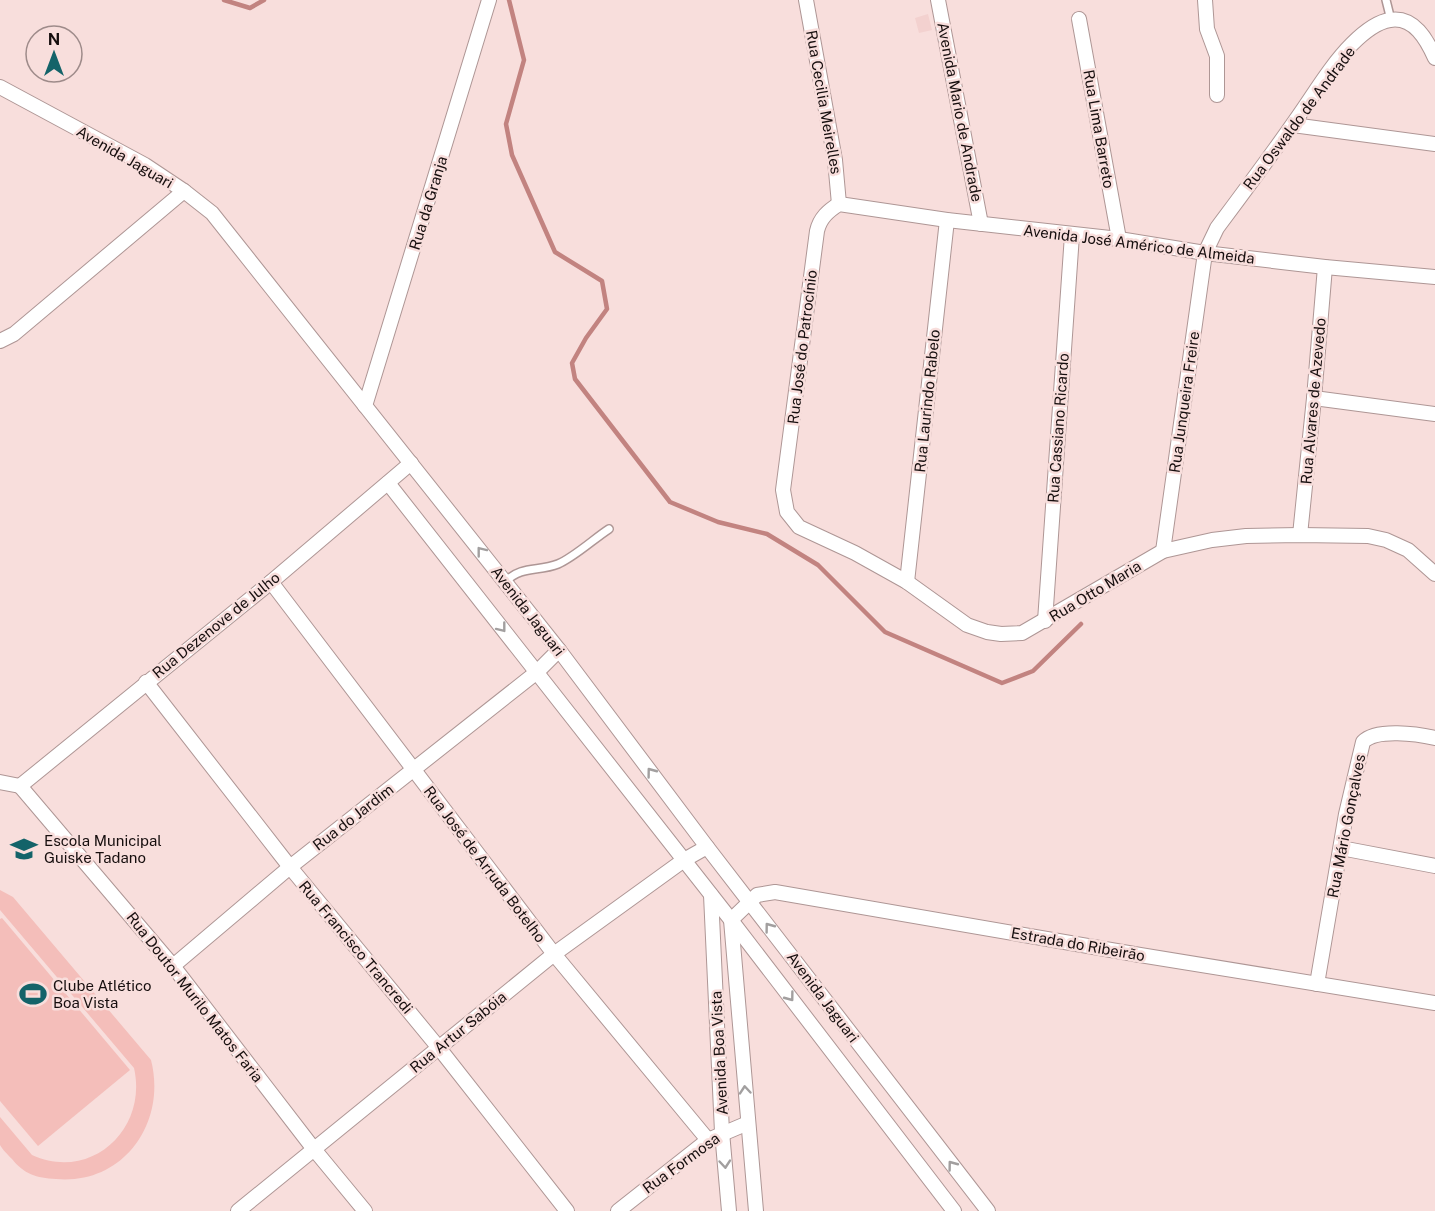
<svg xmlns="http://www.w3.org/2000/svg" width="1435" height="1211" viewBox="0 0 1435 1211" font-family="'Public Sans',sans-serif">
  <style>
    .built { fill: #f3d1cf }
    .green { fill: #f4beba }
    .lines { fill: none; stroke-linecap: round; stroke-linejoin: round }
    .stream { stroke: #c28380; stroke-width: 4.5 }
    .lane-casing { stroke: #ae9695; stroke-width: 10 }
    .street-casing { stroke: #ae9695; stroke-width: 16 }
    .lane { stroke: #fff; stroke-width: 7 }
    .street { stroke: #fff; stroke-width: 14 }
    .oneway { stroke: #a29f9f }
    .labels { text-anchor: middle; dominant-baseline: central; stroke-width: 5; stroke-linejoin: round; paint-order: stroke }
    .street-label { font-size: 15px; fill: #160e0e; stroke: #f8dedc }
    .poi-label { font-size: 15px; fill: #160e0e; stroke: #f8dedc; text-anchor: start }
  </style>
  <rect width="100%" height="100%" fill="#f8dedc"/>
  <path class="built" d="M928,14l4,16 -13,3 -4,-15z"/>
  <g class="green">
    <path d="M0,890l13,7 138,163c16,62 -27,125 -95,119 -20,-1 -32,-5 -44,-20 -4,-4 -10,-10 -12,-14 0,-8 0,-20 0,-28l32,38c59,27 116,-26 102,-87l-134,-158z"/>
    <path d="M2,918l128,152 -92,76 -38,-45v-182z"/>
  </g>
  <g class="lines">
    <g class="stream">
      <path d="M224,0l26,8 14,-8"/>
      <path d="M509,0l15,60 -18,64 6,31 43,97 47,29 5,28 -21,29 -14,25 3,16 95,123 48,20 49,12 51,31 67,67 117,51 31,-12 48,-47"/>
    </g>
    <defs>
      <g id="lane">
        <path d="M1386,0l5,20"/>
        <path d="M505,582c17,-17 33,-10 53,-18 15,-6 37,-26 51,-35"/>
      </g>
      <g id="street">
        <path d="M806,0l29,160 4,44"/>
        <path d="M938,0l43,224"/>
        <path d="M1205,0l2,29 10,27v39"/>
        <path d="M1079,19l40,220"/>
        <path d="M0,87l145,78 39,26 28,22 347,437 148,197 281,364"/>
        <path d="M1293,125l142,19"/>
        <path d="M1435,277l-110,-10 -120,-14 -86,-14 -172,-19 -108,-16c-11,7 -19,14 -22,27l-34,259 4,22 12,15 56,26 52,29 60,43 20,7 14,2 21,-1 141,-82 49,-11 34,-4 54,-1 68,1 18,4 22,10 27,24"/>
        <path d="M0,341l14,-7 170,-143"/>
        <path d="M1314,398l121,16"/>
        <path d="M365,406l124,-406"/>
        <path d="M388,483l343,437 223,291"/>
        <path d="M1300,535l14,-137 11,-131"/>
        <path d="M1163,551l42,-298 12,-25c26,-35 53,-71 78,-107 18,-25 35,-55 57,-77 10,-10 24,-22 38,-24 24,-4 37,20 45,38"/>
        <path d="M271,582l283,372 154,186"/>
        <path d="M907,582l40,-362"/>
        <path d="M1045,621l27,-386"/>
        <path d="M146,682l144,185 149,181 128,163"/>
        <path d="M0,782l20,4"/>
        <path d="M20,786l153,180 140,182 52,63"/>
        <path d="M20,786l251,-204 140,-119"/>
        <path d="M1341,848l94,18"/>
        <path d="M711,895l11,237 7,79"/>
        <path d="M173,966l117,-99 247,-195 22,-22"/>
        <path d="M1317,984l29,-170 17,-72c13,-14 55,-8 72,-4"/>
        <path d="M238,1211l316,-257 130,-94 23,-13"/>
        <path d="M618,1211l90,-71 40,-17"/>
        <path d="M756,1211l-25,-291 26,-25 18,-3 365,63 295,48"/>
      </g>
    </defs>
    <use href="#lane" class="lane-casing"/>
    <use href="#street" class="street-casing"/>
    <use href="#lane" class="lane"/>
    <use href="#street" class="street"/>
  </g>
  <defs><path id="oneway-chevron" d="M-2-3.5L2.5 0L-2 3.5" fill="none" stroke-width="1.6" stroke-linecap="round" stroke-linejoin="round" transform="scale(1.5)"/></defs>
  <g class="oneway">
    <use href="#oneway-chevron" transform="translate(481 551) rotate(-128)"/>
    <use href="#oneway-chevron" transform="translate(502 628) rotate(52)"/>
    <use href="#oneway-chevron" transform="translate(651 772) rotate(-127)"/>
    <use href="#oneway-chevron" transform="translate(769 927) rotate(-127)"/>
    <use href="#oneway-chevron" transform="translate(790 997) rotate(53)"/>
    <use href="#oneway-chevron" transform="translate(745 1090) rotate(-95)"/>
    <use href="#oneway-chevron" transform="translate(725 1164) rotate(85)"/>
    <use href="#oneway-chevron" transform="translate(952 1165) rotate(-127)"/>
  </g>
  <defs>
    <symbol id="school-bare" viewBox="-9 -9 18 18"><path d="M0-5L7-2L0 1L-7-2ZM-4 1L0 2.5L4 1V4Q0 6-4 4Z" fill="#146369" stroke="#f8dedc" stroke-width="2.5" paint-order="stroke"/></symbol>
    <symbol id="stadium-bare" viewBox="-9 -9 18 18"><path d="M0-5a6.5 5 0 1 0 0 10a6.5 5 0 1 0 0-10ZM-3.5-1.8h7v3.6h-7Z" fill="#146369" stroke="#f8dedc" stroke-width="2.5" paint-order="stroke"/></symbol>
  </defs>
  <g fill-rule="evenodd">
    <use href="#school-bare" x="5" y="830" width="38" height="38"/>
    <use href="#stadium-bare" x="14" y="975" width="38" height="38"/>
  </g>
  <g class="labels">
    <g class="street-label">
      <text transform="translate(824 102) rotate(80)">Rua Cecilia Meirelles</text>
      <text transform="translate(960 112) rotate(79)">Avenida Mario de Andrade</text>
      <text transform="translate(1299 118) rotate(-53)">Rua Oswaldo de Andrade</text>
      <text transform="translate(1099 129) rotate(80)">Rua Lima Barreto</text>
      <text transform="translate(125 157) rotate(30)">Avenida Jaguari</text>
      <text transform="translate(428 203) rotate(-73)">Rua da Granja</text>
      <text transform="translate(1139 244) rotate(7)">Avenida José Américo de Almeida</text>
      <text transform="translate(802 347) rotate(-83)">Rua José do Patrocínio</text>
      <text transform="translate(927 401) rotate(-84)">Rua Laurindo Rabelo</text>
      <text transform="translate(1313 401) rotate(-85)">Rua Alvares de Azevedo</text>
      <text transform="translate(1184 402) rotate(-82)">Rua Junqueira Freire</text>
      <text transform="translate(1058 428) rotate(-86)">Rua Cassiano Ricardo</text>
      <text transform="translate(1095 591) rotate(-31)">Rua Otto Maria</text>
      <text transform="translate(528 611) rotate(52)">Avenida Jaguari</text>
      <text transform="translate(216 625) rotate(-39)">Rua Dezenove de Julho</text>
      <text transform="translate(353 817) rotate(-38)">Rua do Jardim</text>
      <text transform="translate(1346 826) rotate(-79)">Rua Mário Gonçalves</text>
      <text transform="translate(485 864) rotate(53)">Rua José de Arruda Botelho</text>
      <text transform="translate(1078 944) rotate(10)">Estrada do Ribeirão</text>
      <text transform="translate(356 947) rotate(50)">Rua Francisco Trancredi</text>
      <text transform="translate(195 997) rotate(52)">Rua Doutor Murilo Matos Faria</text>
      <text transform="translate(823 997) rotate(53)">Avenida Jaguari</text>
      <text transform="translate(458 1032) rotate(-39)">Rua Artur Sabóia</text>
      <text transform="translate(719 1053) rotate(-93)">Avenida Boa Vista</text>
      <text transform="translate(681 1163) rotate(-36)">Rua Formosa</text>
    </g>
    <g class="poi-label">
      <text x="44" y="840">Escola Municipal<tspan x="44" dy="17">Guiske Tadano</tspan></text>
      <text x="53" y="985">Clube Atlético<tspan x="53" dy="17">Boa Vista</tspan></text>
    </g>
  </g>
  <g transform="translate(54 54)"><circle r="28" fill="#f8dedc" stroke="#9e8b8a" stroke-width="1.5"/>
  <path d="M0-4.5L10 22L0 15L-10 22Z" fill="#146369"/>
  <text y="-9" font-size="16" font-weight="bold" text-anchor="middle" fill="#160e0e">N</text>
  </g>
</svg>
